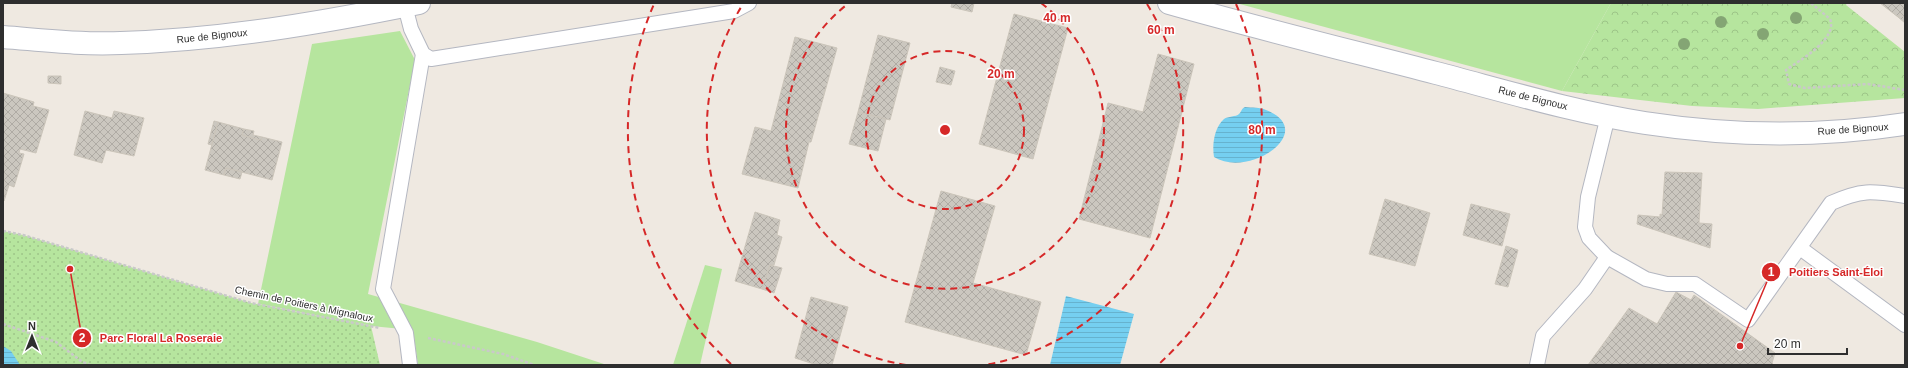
<svg xmlns="http://www.w3.org/2000/svg" width="1908" height="368" viewBox="0 0 1908 368" font-family="Arial,sans-serif">
  <style>
    .grass { fill: #b6e59e }
    .forest { fill: url(#forest-crowns) }
    .garden { fill: url(#garden-dots) }
    .water { fill: url(#water-rules) }
    .building { fill: url(#building-cross-hatch); stroke: #cbc5ba }
    .lines { fill: none; stroke-linecap: round; stroke-linejoin: round }
    .service-casing { stroke: #b4b7c1; stroke-width: 16 }
    .tertiary-casing { stroke: #b4b7c1; stroke-width: 24 }
    .path { stroke: #c9c9c9; stroke-width: 2.5; stroke-dasharray: 3 2; stroke-linecap: butt }
    .service { stroke: #fff; stroke-width: 14 }
    .tertiary { stroke: #fff; stroke-width: 22 }
    .tree { fill: #84a574 }
    .ring { fill: none; stroke: #d62828; stroke-width: 2; stroke-dasharray: 7 5 }
    .labels { text-anchor: middle; dominant-baseline: central; stroke-width: 3; stroke-linejoin: round; paint-order: stroke }
    .street-label { font-size: 10px; fill: #2e2e2e; stroke: #fff }
    .centre { fill: #d62828; stroke: #fff; stroke-width: 2 }
    .ring-label { font-size: 12px; text-anchor: middle; font-weight: bold; fill: #d62828; stroke: #fff; stroke-width: 3; stroke-linejoin: round; paint-order: stroke }
    .leader { fill: none; stroke: #d62828; stroke-width: 1.5 }
    .callout-dot { fill: #d62828; stroke: #fff; stroke-width: 1.5 }
    .mark-label { font-size: 12px; text-anchor: middle; font-weight: bold; fill: #fff }
    .callout-label { font-size: 11px; text-anchor: middle; font-weight: bold; fill: #d62828; stroke: #fff; stroke-width: 3; stroke-linejoin: round; paint-order: stroke }
  </style>
  <defs>
    <pattern id="forest-crowns" width="20" height="18" patternUnits="userSpaceOnUse"><rect width="20" height="18" fill="#b6e59e"/><path d="M2 6a3 3 0 1 1 6 0M12 15a3 3 0 1 1 6 0" fill="none" stroke="#9dc588"/></pattern>
    <pattern id="garden-dots" width="8" height="8" patternUnits="userSpaceOnUse"><rect width="8" height="8" fill="#b6e59e"/><path d="M2 2h.1M6 6h.1" fill="none" stroke="#9dc588" stroke-width="1.8" stroke-linecap="round"/></pattern>
    <pattern id="water-rules" width="6" height="5" patternUnits="userSpaceOnUse"><rect width="6" height="5" fill="#75cff0"/><path d="M0 2.5h6" fill="none" stroke="#66b2ce"/></pattern>
    <pattern id="building-cross-hatch" width="8" height="8" patternUnits="userSpaceOnUse"><rect width="8" height="8" fill="#cbc7bf"/><path d="M0 0l8 8M0 8l8-8" fill="none" stroke="#afaba4"/></pattern>
  </defs>
  <rect width="100%" height="100%" fill="#efe9e1"/>
  <g class="grass">
    <path d="M1236,3h375l-49,88z"/>
    <path d="M400,31l15,29 -47,234 169,48 70,23h-189l-5,-35 -42,-4 -113,-22 54,-260z"/>
    <path d="M705,265l17,4 -22,96h-27z"/>
  </g>
  <path class="forest" d="M1611,3h236l-1,2 59,47v46l-147,11 -66,-3 -130,-15z"/>
  <path class="garden" d="M3,231l20,4 228,68 120,23 9,39h-377z"/>
  <g class="water">
    <path d="M1245,107c7,1 15,0 21,3 53,21 -17,69 -52,47 -2,-12 0,-29 10,-38 4,-3 12,-2 15,-5 3,-3 2,-5 6,-7z"/>
    <path d="M1066,296l68,18 -14,51h-70z"/>
    <path d="M3,346l8,5 9,14h-17z"/>
  </g>
  <g class="building">
    <path d="M952,3h22l-2,9 -21,-5z"/>
    <path d="M1880,3h25v15l-5,-4 -2,3z"/>
    <path d="M1014,14l54,14 -35,131 -54,-15z"/>
    <path d="M1900,14l5,4v5l-7,-6z"/>
    <path d="M878,35l32,8 -20,77 -32,-8z"/>
    <path d="M795,37l42,11 -26,94h-2l-11,46 -56,-14 13,-47 16,4z"/>
    <path d="M1158,54l36,10 -44,174 -71,-19 29,-116 35,9z"/>
    <path d="M940,67l15,4 -4,14 -15,-3z"/>
    <path d="M48,76h13v8l-13,-1z"/>
    <path d="M3,93l31,9 -1,4 16,4 -13,43 -16,-4 -1,4 5,1 -10,33 -5,-2 -5,16z"/>
    <path d="M85,111l27,7 2,-7 30,7 -10,38 -28,-6 -4,13 -28,-8z"/>
    <path d="M858,112l28,7 -8,32 -29,-7z"/>
    <path d="M214,121l4,1 -6,23 -4,-1z"/>
    <path d="M218,122l26,7 -2,6 19,5 1,-3 20,5 -10,38 -46,-12 -2,7 -19,-5z"/>
    <path d="M244,129l10,2 -1,4 9,2 -1,3 -19,-5z"/>
    <path d="M226,168l16,4 -2,7 -16,-4z"/>
    <path d="M1665,172l37,1 -3,50 13,1 -2,24 -73,-24 1,-9 22,2v-3l2,1z"/>
    <path d="M941,191l54,15 -22,77 68,19 -15,53 -121,-33z"/>
    <path d="M1385,199l45,14 -15,53 -46,-12z"/>
    <path d="M1471,204l39,10 -8,32 -39,-11z"/>
    <path d="M755,212l25,8 -3,15 5,2 -8,28h-4l-8,24 -27,-8z"/>
    <path d="M1506,246l12,4 -10,37 -13,-3z"/>
    <path d="M770,265l12,3 -8,25 -12,-4z"/>
    <path d="M1676,292l15,8 3,-5 81,58 -3,10 2,2h-186l41,-57 28,16z"/>
    <path d="M811,297l37,10 -16,58h-15l-22,-7z"/>
  </g>
  <g class="lines">
    <defs>
      <g id="service">
        <path d="M405,6l6,23 12,25 8,5 303,-48 15,-8"/>
        <path d="M1800,248l105,77"/>
        <path d="M1607,257l39,22 21,5h28l53,36 83,-117c31,-14 41,-12 74,-7"/>
        <path d="M410,365l-4,-32 -23,-44 40,-235"/>
        <path d="M1537,365l6,-29 42,-47 22,-32 -18,-19 -4,-11 3,-30 20,-81"/>
      </g>
      <g id="tertiary">
        <path d="M1169,3c88,25 178,47 267,70 69,18 138,39 209,50 85,13 175,14 260,1"/>
        <path d="M3,37c39,3 79,8 118,6 100,-3 200,-20 298,-40"/>
      </g>
    </defs>
    <use href="#service" class="service-casing"/>
    <use href="#tertiary" class="tertiary-casing"/>
    <g class="path">
      <path d="M1811,3l19,16c8,20 -30,41 -44,51l3,14 16,4 63,-4 37,6"/>
      <path d="M3,231l20,4 228,68 129,25"/>
      <path d="M3,324l53,18 25,19 9,4"/>
      <path d="M428,338l75,16 31,11"/>
    </g>
    <use href="#service" class="service"/>
    <use href="#tertiary" class="tertiary"/>
  </g>
  <g class="tree">
    <circle cx="1796" cy="18" r="6"/>
    <circle cx="1721" cy="22" r="6"/>
    <circle cx="1763" cy="34" r="6"/>
    <circle cx="1684" cy="44" r="6"/>
  </g>
  <g class="ring">
    <circle cx="945" cy="130" r="79"/>
    <path d="M1041 3A159 159 0 1 1 849 3"/>
    <path d="M906 365A238 238 0 0 1 743 4M1147 4A238 238 0 0 1 984 365"/>
    <path d="M731 364A317 317 0 0 1 654 4M1236 4A317 317 0 0 1 1159 364"/>
  </g>
  <g class="labels">
    <g class="street-label">
      <text transform="translate(212 36) rotate(-6)">Rue de Bignoux</text>
      <text transform="translate(1533 98) rotate(14)">Rue de Bignoux</text>
      <text transform="translate(1853 129) rotate(-4)">Rue de Bignoux</text>
      <text transform="translate(304 304) rotate(12)">Chemin de Poitiers à Mignaloux</text>
    </g>
  </g>
  <circle cx="945" cy="130" r="6" class="centre"/>
  <g class="ring-label">
    <text x="1057" y="22">40 m</text>
    <text x="1161" y="34">60 m</text>
    <text x="1001" y="78">20 m</text>
    <text x="1262" y="134">80 m</text>
  </g>
  <path class="leader" d="M1740 346L1771 272M70 269L82 338"/>
  <g class="callout-dot">
    <circle cx="1740" cy="346" r="4"/>
    <circle cx="70" cy="269" r="4"/>
    <circle cx="1771" cy="272" r="10"/>
    <circle cx="82" cy="338" r="10"/>
  </g>
  <g class="mark-label">
    <text x="1771" y="276">1</text>
    <text x="82" y="342">2</text>
  </g>
  <g class="callout-label">
    <text x="1836" y="276">Poitiers Saint-Éloi</text>
    <text x="161" y="342">Parc Floral La Roseraie</text>
  </g>
  <rect width="1908" height="368" fill="none" stroke="#2e2e2e" stroke-width="8"/>
  <g transform="translate(32 336)" stroke="#ffffff" stroke-width="3" paint-order="stroke">
  <path d="M0-3L7 15L0 10L-7 15Z" fill="#2e2e2e"/>
  <text y="-6" font-size="11" font-weight="bold" text-anchor="middle" fill="#2e2e2e">N</text>
  </g>
  <path d="M1768 348v6h79v-6" fill="none" stroke="#2e2e2e" stroke-width="2"/>
  <text x="1774" y="348" font-size="12" fill="#2e2e2e" stroke="#ffffff" stroke-width="3" paint-order="stroke">20 m</text>
</svg>
